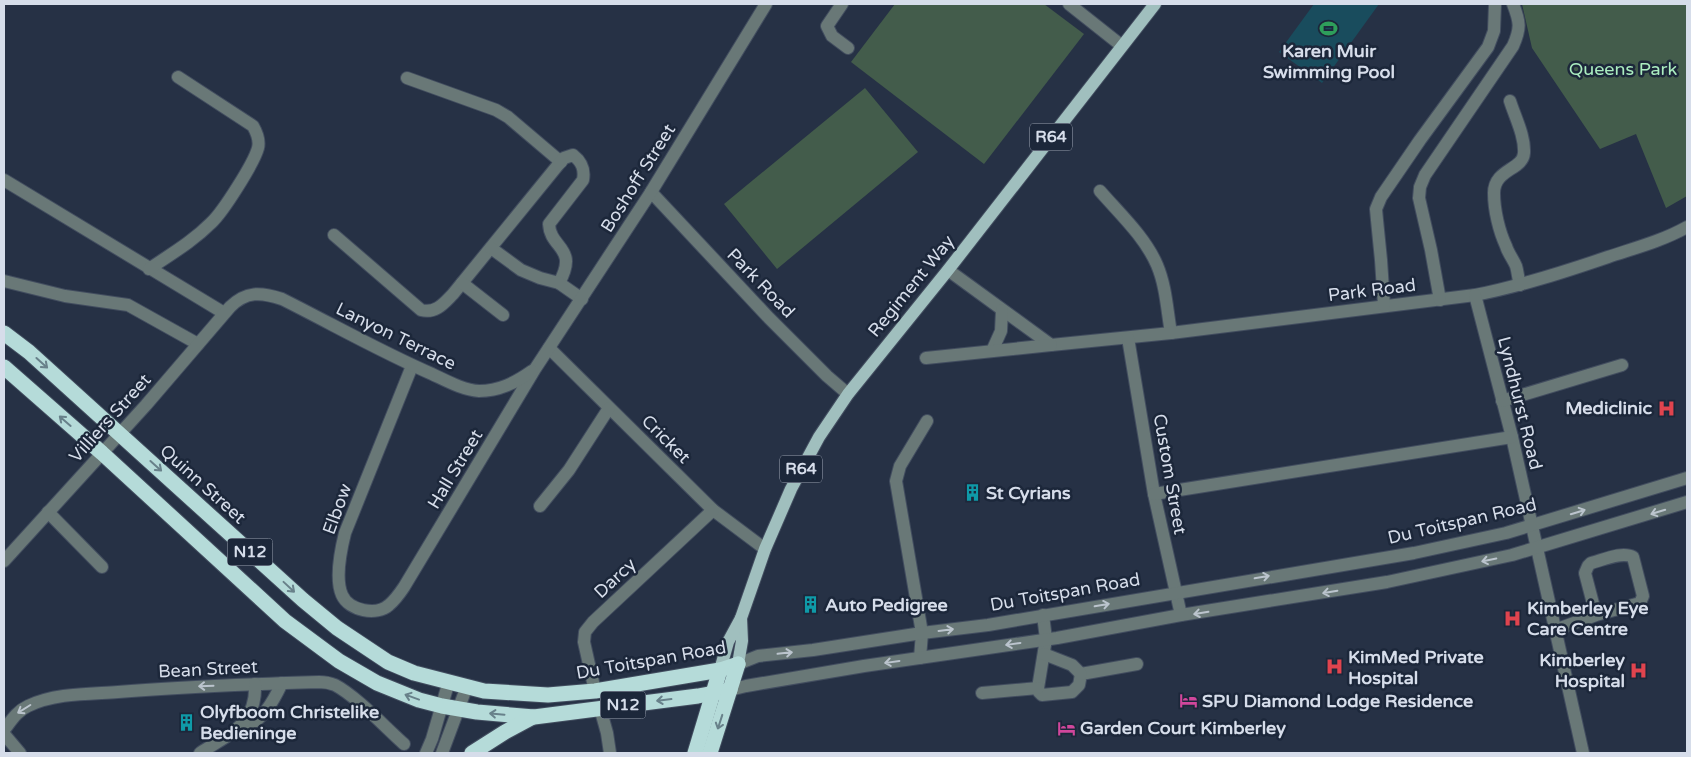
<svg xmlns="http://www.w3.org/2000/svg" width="1691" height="757" viewBox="0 0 1691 757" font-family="'Varela Round',sans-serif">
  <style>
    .green { fill: #435c4b }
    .water { fill: #194c5d }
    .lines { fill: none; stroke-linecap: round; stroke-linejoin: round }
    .minor-casing { stroke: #424d5f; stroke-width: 14 }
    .major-casing { stroke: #424d5f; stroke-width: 14 }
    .highway-casing { stroke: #424d5f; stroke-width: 17 }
    .minor { stroke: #697877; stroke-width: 12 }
    .major { stroke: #a0bfbe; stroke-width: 12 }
    .highway { stroke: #b5dbd9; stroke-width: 15 }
    .oneway { stroke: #68818a }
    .oneway2 { stroke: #bbc4cd }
    .labels { text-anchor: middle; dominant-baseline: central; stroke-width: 5; stroke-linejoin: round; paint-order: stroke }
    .shield { fill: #1c273a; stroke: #9ea6b5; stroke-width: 1 }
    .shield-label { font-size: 16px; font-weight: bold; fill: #d6ddea }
    .poi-label { font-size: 18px; font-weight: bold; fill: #d6ddea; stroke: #1c273a; text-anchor: start }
    .park-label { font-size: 18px; fill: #abedc0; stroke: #1c273a }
    .street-label { font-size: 18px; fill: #d6ddea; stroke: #1c273a }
  </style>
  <rect width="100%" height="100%" fill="#263145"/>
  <g class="green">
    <path d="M895,4h149l40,30 -100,130 -133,-102z"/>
    <path d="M1522,4h165v192l-21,12 -30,-74 -36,15 -68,-101z"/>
    <path d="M865,88l53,64 -141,117 -53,-65z"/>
  </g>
  <path class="water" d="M1314,4h65l-57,79 -43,-31z"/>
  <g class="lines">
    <defs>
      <g id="minor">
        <path d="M842,4l-15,22 5,10 16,12"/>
        <path d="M1069,4l53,42"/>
        <path d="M407,78l89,32 12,7 53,45"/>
        <path d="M1510,101c5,16 15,35 14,52 -1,17 -30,16 -30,40 0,17 5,38 12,53 2,7 7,13 10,20 2,6 2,13 4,19"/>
        <path d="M4,180l220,133"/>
        <path d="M1100,191c20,23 45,46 57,74 9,21 10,45 14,68"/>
        <path d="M651,192l118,126 58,58 21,18"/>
        <path d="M334,235l87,75c15,4 23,-7 32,-16l105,-129 6,-7 9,-3c9,7 12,14 10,25l-34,44c1,25 30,23 10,59"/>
        <path d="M491,248l30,22 19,8 19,5 23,16"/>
        <path d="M149,269c22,-15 43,-27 62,-46 12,-11 43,-60 47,-75 2,-8 -1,-15 -5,-22l-75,-49"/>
        <path d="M948,270l103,75 120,-12 304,-38c46,-9 89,-23 133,-38 27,-9 54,-16 79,-30"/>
        <path d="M4,281l61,15 63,9 70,39"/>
        <path d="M462,283l41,32"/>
        <path d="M1475,295l37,142 71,316"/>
        <path d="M1440,300l-9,-50 -12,-52 1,-11 5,-12 88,-129c8,-18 7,-24 0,-42"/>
        <path d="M1384,305l-3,-45 -4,-40 -1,-11 5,-12 39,-57 68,-93 6,-16 1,-27"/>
        <path d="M1128,338l26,156 27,121"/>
        <path d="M549,348l164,162 52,39"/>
        <path d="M992,351l9,-20 1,-21"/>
        <path d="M926,358l125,-13"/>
        <path d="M412,366l-67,167c-4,16 -10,46 -3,62 7,16 35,21 47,10 6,-5 11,-12 15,-18l131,-218 116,-177 115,-188"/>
        <path d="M1502,401l120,-36"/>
        <path d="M1154,494l358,-57"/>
        <path d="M540,506l29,-36 40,-62"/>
        <path d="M48,512l54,55"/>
        <path d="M4,561l142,-156 84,-98c16,-16 31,-15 52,-8 50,25 99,53 150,75 15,7 31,16 47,17 20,0 36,-8 53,-20"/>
        <path d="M1043,615l3,24 -8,49 1,4 3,3 30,-3 7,-7 2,-11 56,-10"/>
        <path d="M1555,630l41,-15 44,-12 3,-7 -10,-39c-11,-6 -30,3 -42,6l-3,3 -3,7 11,42"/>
        <path d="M1044,654l28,11 9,9"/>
        <path d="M920,658l2,-25 -26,-152 4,-15 27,-45"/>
        <path d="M738,664l20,-8 55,-6 109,-17 66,-8 426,-72 92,-20 181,-55"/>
        <path d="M730,690l16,-4 118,-20 193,-28 124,-23 206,-33 125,-27 175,-53"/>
        <path d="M595,691l-11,-49 1,-10 8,-10 120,-112"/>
        <path d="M982,693l56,-5"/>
        <path d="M600,708l7,25 3,20"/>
        <path d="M240,728c22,-5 33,-26 42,-45"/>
        <path d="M4,730c7,-9 13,-19 24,-24 27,-13 61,-12 90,-14 67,-6 134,-8 201,-10 5,0 11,1 16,3 21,11 50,42 69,59"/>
        <path d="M4,734l16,19"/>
        <path d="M200,753c29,-19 57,-28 55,-69"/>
        <path d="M426,753l6,-14 17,-58"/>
        <path d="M442,753l25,-67"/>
      </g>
      <g id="major">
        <path d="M738,664l4,-23 -1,-23"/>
        <path d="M720,670l8,-28 13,-24 24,-69 26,-60 28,-52 29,-43 100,-124 207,-266"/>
      </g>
      <g id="highway">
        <path d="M4,333l25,19 274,248 34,28 51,34 26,11 70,18 64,4 47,-4 125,-21 18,-6"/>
        <path d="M4,367l98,86 183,168 54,40 38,22 42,17 23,6 35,6 57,5 164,-21 32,-6"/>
        <path d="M472,753l33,-21 28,-15"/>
        <path d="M695,753l25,-83"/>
        <path d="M710,753l28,-89"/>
      </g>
    </defs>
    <use href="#minor" class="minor-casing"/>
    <use href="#major" class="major-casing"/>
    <use href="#highway" class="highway-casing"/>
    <use href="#minor" class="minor"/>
    <use href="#major" class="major"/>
    <use href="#highway" class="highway"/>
  </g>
  <defs><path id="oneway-shaft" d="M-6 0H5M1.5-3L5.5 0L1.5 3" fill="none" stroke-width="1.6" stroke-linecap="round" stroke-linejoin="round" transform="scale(1.25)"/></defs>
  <g class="oneway">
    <use href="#oneway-shaft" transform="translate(42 363) rotate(42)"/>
    <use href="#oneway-shaft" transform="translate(65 421) rotate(-139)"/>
    <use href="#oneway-shaft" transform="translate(156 466) rotate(42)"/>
    <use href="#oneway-shaft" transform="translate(289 587) rotate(43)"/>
    <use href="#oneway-shaft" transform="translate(412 697) rotate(-160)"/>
    <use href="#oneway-shaft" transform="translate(664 700) rotate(173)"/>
    <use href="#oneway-shaft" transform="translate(497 714) rotate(-175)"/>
    <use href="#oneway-shaft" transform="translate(720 722) rotate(108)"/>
  </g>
  <g class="oneway2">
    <use href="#oneway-shaft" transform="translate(1578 512) rotate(-17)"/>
    <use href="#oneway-shaft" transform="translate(1658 512) rotate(163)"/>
    <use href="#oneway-shaft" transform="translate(1489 560) rotate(168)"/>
    <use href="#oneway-shaft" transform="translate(1262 577) rotate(-10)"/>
    <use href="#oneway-shaft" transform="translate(1330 592) rotate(170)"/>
    <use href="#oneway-shaft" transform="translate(1102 605) rotate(-10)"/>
    <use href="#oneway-shaft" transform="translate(1201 613) rotate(171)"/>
    <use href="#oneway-shaft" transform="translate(946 630) rotate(-7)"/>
    <use href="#oneway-shaft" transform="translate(1013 644) rotate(172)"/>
    <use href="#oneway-shaft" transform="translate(785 653) rotate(-6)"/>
    <use href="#oneway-shaft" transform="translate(892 662) rotate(172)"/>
    <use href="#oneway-shaft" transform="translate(206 686) rotate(178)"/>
    <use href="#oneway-shaft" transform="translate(24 709) rotate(148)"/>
  </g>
  <defs>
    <symbol id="stadium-bare" viewBox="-9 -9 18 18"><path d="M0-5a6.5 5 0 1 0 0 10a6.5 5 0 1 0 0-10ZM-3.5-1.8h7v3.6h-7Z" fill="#2e9e5b" stroke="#1c273a" stroke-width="2.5" paint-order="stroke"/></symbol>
    <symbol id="hospital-bare" viewBox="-9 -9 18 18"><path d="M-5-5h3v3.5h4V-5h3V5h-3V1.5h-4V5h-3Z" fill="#e0444e" stroke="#1c273a" stroke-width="2.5" paint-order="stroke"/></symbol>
    <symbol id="building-bare" viewBox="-9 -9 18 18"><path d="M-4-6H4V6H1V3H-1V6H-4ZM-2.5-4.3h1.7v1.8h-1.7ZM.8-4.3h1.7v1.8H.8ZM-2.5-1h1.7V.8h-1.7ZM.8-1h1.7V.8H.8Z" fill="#0f9aa8" stroke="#1c273a" stroke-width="2.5" paint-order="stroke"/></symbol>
    <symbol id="hotel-bare" viewBox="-9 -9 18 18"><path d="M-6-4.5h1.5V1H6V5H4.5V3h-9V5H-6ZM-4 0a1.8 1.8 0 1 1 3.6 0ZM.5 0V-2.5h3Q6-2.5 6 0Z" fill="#d1479c" stroke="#1c273a" stroke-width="2.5" paint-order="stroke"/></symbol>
  </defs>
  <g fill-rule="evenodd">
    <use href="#stadium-bare" x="1316" y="16" width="25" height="25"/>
    <use href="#hospital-bare" x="1654" y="396" width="25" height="25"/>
    <use href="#building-bare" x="960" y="480" width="25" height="25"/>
    <use href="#building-bare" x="798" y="592" width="25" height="25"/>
    <use href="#hospital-bare" x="1500" y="606" width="25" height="25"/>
    <use href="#hospital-bare" x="1322" y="654" width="25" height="25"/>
    <use href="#hospital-bare" x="1626" y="658" width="25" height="25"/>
    <use href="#hotel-bare" x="1176" y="688" width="25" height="25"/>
    <use href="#building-bare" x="174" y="710" width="25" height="25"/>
    <use href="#hotel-bare" x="1054" y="716" width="25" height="25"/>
  </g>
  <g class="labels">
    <g class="shield">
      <rect x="1030" y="123.5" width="42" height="27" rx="4"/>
      <rect x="780" y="455.5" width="42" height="27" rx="4"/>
      <rect x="227.5" y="538.5" width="45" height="27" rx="4"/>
      <rect x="600.5" y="691.5" width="45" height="27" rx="4"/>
    </g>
    <g class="shield-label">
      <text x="1051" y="137">R64</text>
      <text x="801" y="469">R64</text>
      <text x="250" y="552">N12</text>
      <text x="623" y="705">N12</text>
    </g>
    <g class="poi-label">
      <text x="1329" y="51" text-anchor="middle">Karen Muir<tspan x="1329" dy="21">Swimming Pool</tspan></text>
      <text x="1652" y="408" text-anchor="end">Mediclinic</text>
      <text x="986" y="493">St Cyrians</text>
      <text x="825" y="605">Auto Pedigree</text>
      <text x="1527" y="608">Kimberley Eye<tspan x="1527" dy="21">Care Centre</tspan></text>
      <text x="1348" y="657">KimMed Private<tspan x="1348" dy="21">Hospital</tspan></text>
      <text x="1625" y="660" text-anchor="end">Kimberley<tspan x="1625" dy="21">Hospital</tspan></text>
      <text x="1202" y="701">SPU Diamond Lodge Residence</text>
      <text x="200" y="712">Olyfboom Christelike<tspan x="200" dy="21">Bedieninge</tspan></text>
      <text x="1080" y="728">Garden Court Kimberley</text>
    </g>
    <g class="park-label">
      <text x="1623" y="69">Queens Park</text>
    </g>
    <g class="street-label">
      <text transform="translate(638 178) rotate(-58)">Boshoff Street</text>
      <text transform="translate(761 283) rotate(46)">Park Road</text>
      <text transform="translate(911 286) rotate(-51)">Regiment Way</text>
      <text transform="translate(1372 290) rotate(-7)">Park Road</text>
      <text transform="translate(396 336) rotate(26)">Lanyon Terrace</text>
      <text transform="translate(1520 403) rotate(76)">Lyndhurst Road</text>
      <text transform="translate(110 418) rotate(-48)">Villiers Street</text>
      <text transform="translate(666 439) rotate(45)">Cricket</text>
      <text transform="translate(455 469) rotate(-59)">Hall Street</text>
      <text transform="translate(1170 474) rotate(80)">Custom Street</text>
      <text transform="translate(203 484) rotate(42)">Quinn Street</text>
      <text transform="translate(337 509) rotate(-70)">Elbow</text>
      <text transform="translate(1462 521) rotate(-13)">Du Toitspan Road</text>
      <text transform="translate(615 578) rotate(-43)">Darcy</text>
      <text transform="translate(1065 592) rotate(-10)">Du Toitspan Road</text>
      <text transform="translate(651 660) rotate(-10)">Du Toitspan Road</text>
      <text transform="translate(208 669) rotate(-3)">Bean Street</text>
    </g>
  </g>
  <rect width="1691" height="757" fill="none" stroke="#d6ddea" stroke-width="10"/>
</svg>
